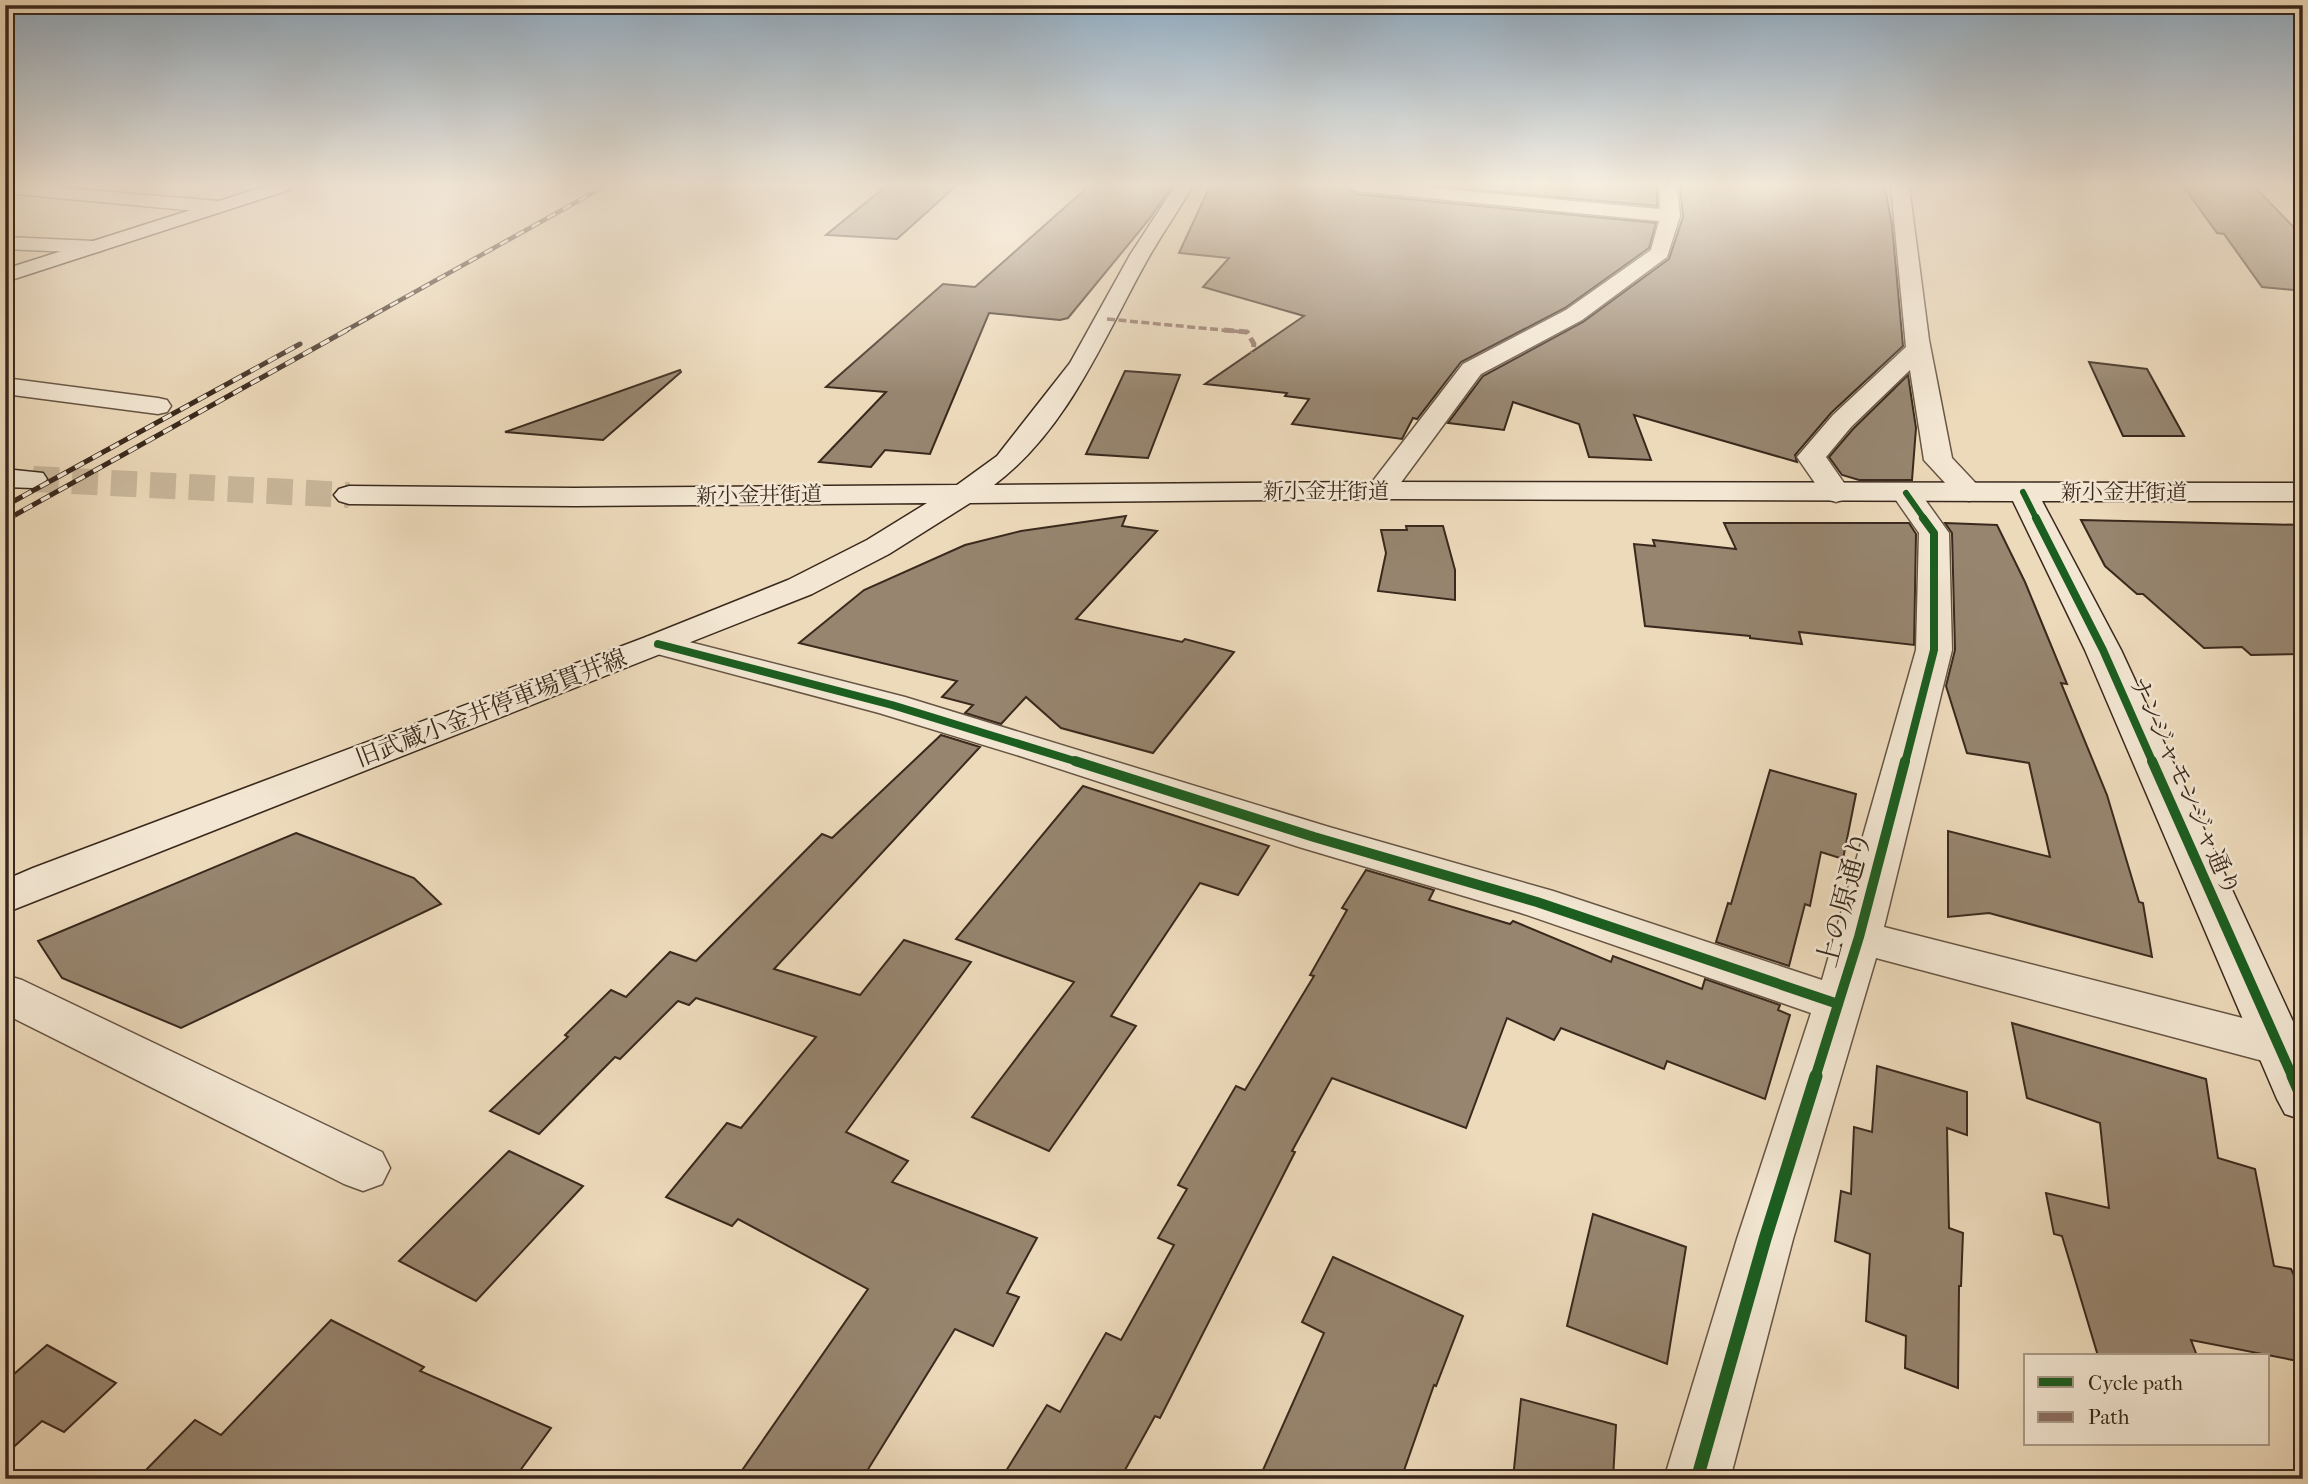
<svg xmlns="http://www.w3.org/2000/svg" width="2308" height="1484" viewBox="0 0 2308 1484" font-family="'IM FELL French Canon','Noto Serif JP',serif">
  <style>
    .building { fill: #97856f; stroke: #3a291d; stroke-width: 2 }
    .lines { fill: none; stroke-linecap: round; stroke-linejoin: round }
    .secondary-tunnel { stroke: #c9b79b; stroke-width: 26; stroke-dasharray: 26 13; stroke-linecap: butt }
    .street-casing { stroke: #675544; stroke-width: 3 }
    .secondary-casing { stroke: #3a291d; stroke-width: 3 }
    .street { fill: #f3e7d3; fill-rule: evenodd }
    .secondary { fill: #f3e7d3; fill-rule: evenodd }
    .rail-far2-casing { stroke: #3a291d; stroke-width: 4.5 }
    .rail-far1-casing { stroke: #3a291d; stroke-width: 5 }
    .rail-casing { stroke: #3a291d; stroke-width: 7 }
    .rail-far2 { stroke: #f3e7d3; stroke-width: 2.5; stroke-dasharray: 9; stroke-linecap: butt }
    .rail-far1 { stroke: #f3e7d3; stroke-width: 3.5; stroke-dasharray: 10; stroke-linecap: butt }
    .rail { stroke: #f3e7d3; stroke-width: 4.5; stroke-dasharray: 14; stroke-linecap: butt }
    .quiet-far1 { stroke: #8d6e63; stroke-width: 3.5; stroke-dasharray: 8 3.5; stroke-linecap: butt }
    .quiet { stroke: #8d6e63; stroke-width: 5; stroke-dasharray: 10 5; stroke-linecap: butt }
    .cycleway-far3-casing { stroke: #f3e7d3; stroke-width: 9 }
    .cycleway-far2-casing { stroke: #f3e7d3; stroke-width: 11 }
    .cycleway-far1-casing { stroke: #f3e7d3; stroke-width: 15 }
    .cycleway-casing { stroke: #f3e7d3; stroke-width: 18 }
    .cycleway-far3 { stroke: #1b5e20; stroke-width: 6 }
    .cycleway-far2 { stroke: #1b5e20; stroke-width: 8 }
    .cycleway-far1 { stroke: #1b5e20; stroke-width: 10 }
    .cycleway { stroke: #1b5e20; stroke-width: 13 }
    .labels { text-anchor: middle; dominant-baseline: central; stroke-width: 5; stroke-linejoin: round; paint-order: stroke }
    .far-street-label { font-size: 21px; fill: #3a291d; stroke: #f3e7d3 }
    .street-label { font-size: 24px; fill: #3a291d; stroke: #f3e7d3 }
    .near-street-label { font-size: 28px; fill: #3a291d; stroke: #f3e7d3 }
  </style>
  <rect width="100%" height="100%" fill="#eddabb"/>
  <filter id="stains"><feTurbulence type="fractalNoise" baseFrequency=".00286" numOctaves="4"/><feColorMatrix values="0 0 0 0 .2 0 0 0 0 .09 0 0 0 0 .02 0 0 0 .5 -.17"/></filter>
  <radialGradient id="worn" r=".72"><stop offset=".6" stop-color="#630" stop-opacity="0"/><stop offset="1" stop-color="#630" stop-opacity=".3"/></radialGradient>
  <g class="building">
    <path d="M886,186h70l-59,53 -71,-4z"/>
    <path d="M1089,186h83l-21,31 -83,101 -8,2 -71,-7 -59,141 -45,-4 -14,17 -52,-5 67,-70 -60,-5 117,-103 32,3z"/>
    <path d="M1210,186h135l11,8 300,29 -7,25 -84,60 -104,54 -44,57 -4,-1 -11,21 -110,-15 17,-25 -24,-3 2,-3 -82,-9 99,-68 -101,-29 26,-29 -50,-5z"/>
    <path d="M1431,186h226v20z"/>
    <path d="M1680,186h173l32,2 7,37 11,121 -72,67 -36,42 2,7 -163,-47 17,45 -62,-3 -10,-33 -66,-22 -9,28 -56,-7 35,-47 100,-54 86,-63 14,-42z"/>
    <path d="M2183,186h71l49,51v54l-41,-4 -38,-53 -7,-1z"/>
    <path d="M2089,362l58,7 37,67h-61z"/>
    <path d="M680,370l1,2 -78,68 -98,-8z"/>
    <path d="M1125,371l55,4 -32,83 -62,-4z"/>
    <path d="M1908,375l8,53 -4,52h-53l-17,-5 -13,-18 24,-28z"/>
    <path d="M1126,516l-4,10 35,5 -81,88 106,23 3,-3 49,13 -81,101 -92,-25 -35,-31 -25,27 -36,-11 8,-8 -31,-8 15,-16 -158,-38 65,-53 101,-45 56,-14z"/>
    <path d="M2081,520l222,5v129l-52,1 -9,-8 -38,1 -61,-54h-6l-32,-28z"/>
    <path d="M1724,523h185l7,11 -2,111 -115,-13 3,12 -52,-6v-2l-105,-10 -11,-82 21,2 -2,-6 83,9z"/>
    <path d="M1945,523l52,2 28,57 42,102 -6,-1 46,112 32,107 4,1 9,54 -163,-44 -41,4v-86l102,26 -21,-94 -62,-10 -21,-67 9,-36 -3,-117z"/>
    <path d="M1406,526h37l12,44v30l-77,-9 8,-38 -5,-23h26z"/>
    <path d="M941,735l39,12 -206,222 86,26 44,-55 67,22 -125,170 62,29 -16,21 145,56 -30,55 12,4 -26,49 -38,-17 -93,150h-126l132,-190 -130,-70 -6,7 -66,-29 61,-74 14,5 75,-91 -120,-39 -7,7 -11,-4 -58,58 -5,-2 -76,77 -49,-23 78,-74 -3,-2 46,-45 15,7 44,-45 26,9 126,-127 10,4z"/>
    <path d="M1770,770l86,24 -13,65 -22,-7 -11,54 -5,-2 -16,62 -73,-24 12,-39 3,1z"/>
    <path d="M1083,786l186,60 -31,49 -38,-12 -89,133 25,10 -87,125 -77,-34 102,-135 -118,-43z"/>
    <path d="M296,833l118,45 27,26 -260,124 -119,-50 -24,-37z"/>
    <path d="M1366,870l68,20 -5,10 81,24 3,-3 98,41 2,-6 89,33 3,-10 75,26 -2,5 12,5 -25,84 -98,-38 -3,8 -103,-41 -7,12 -47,-22 -41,110 -134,-50 -40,73 3,1 -135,266 -5,-2 -35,63h-119l46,-74 13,7 46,-79 15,7 53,-95 -16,-7 29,-49 -9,-4 58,-99 9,4 69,-114 -4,-1 37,-65 -5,-2z"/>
    <path d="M2012,1023l194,56 12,79 37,11 19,97 17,3 12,26v67l-112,-22 6,16h-99l-36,-120 -8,-2 -8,-41 63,15 -9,-85 -73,-25z"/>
    <path d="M1877,1066l90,26v43l-20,-7 2,100 14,5 -2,53h-2l-1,102 -53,-20 1,-32 -40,-15 4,-67 -35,-13 6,-50 10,3 3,-67 18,5z"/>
    <path d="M509,1151l74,35 -107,115 -77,-40z"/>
    <path d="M1593,1214l93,33 -19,117 -100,-38z"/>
    <path d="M1333,1257l130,59 -27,70 -2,-1 -33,94h-142l65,-146 -22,-11z"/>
    <path d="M331,1320l93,47 -4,4 131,57 -37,51h-377l58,-59 26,15z"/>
    <path d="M47,1345l69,38 -52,49 -22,-11 -37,34v-73z"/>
    <path d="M1521,1399l95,26 -3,54h-100z"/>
  </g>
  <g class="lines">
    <path class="secondary-tunnel" d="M33,479l316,16"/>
    <defs>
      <g id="street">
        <path d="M5,186h34l179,15 9,6 -9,6 -213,-20z"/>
        <path d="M1347,186h61l252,23 -1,-23h18l3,30 -13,41 -85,63 -101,54 -90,122 -10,3 -10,-3 -5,-6 97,-126 103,-54 85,-60 8,-29 -303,-30z"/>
        <path d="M1891,186h18l20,154 23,118 32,34 -5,6 -10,3 -10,-3 -35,-38 -14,-90 -59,57 -25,30 25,36 -5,6 -10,3 -10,-3 -29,-42 36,-42 73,-68z"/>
        <path d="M5,237l89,4 7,2 3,4 -3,4 -7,2 -89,-4z"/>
        <path d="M5,378l153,20 9,2 4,6 -4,6 -9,2 -153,-20z"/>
        <path d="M1906,484l10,3 33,46 3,117 -68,277 394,100 18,5 7,14 -7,14 -18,5 -402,-107 -83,281 -63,240h-66l73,-240 74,-226 -290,-100 -222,-66 -276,-90 -144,-44 -233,-62 -5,-7 5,-7 12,-3 247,63 424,130 224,64 269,89 94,-330 3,-117 -28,-40 5,-6z"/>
        <path d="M5,975l17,5 360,172 8,16 -8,16 -19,7 -19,-7 -339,-170z"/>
      </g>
      <g id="secondary">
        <path d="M266,186h26l-3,4 -284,92v-13z"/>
        <path d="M1175,186h18c-14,23 -29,45 -43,69 -45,79 -80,173 -156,230l389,-3 920,1v18h-261l79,149 182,393v77l-18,-6 -8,-15 -192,-449 -72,-149 -630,-2 -413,4 -81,51 -77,40 -807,319v-33l28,-12 613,-231 142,-57 79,-40 60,-37 -352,3 -226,-2 -10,-3 -5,-6 5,-6 10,-3 226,2 382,-3 40,-29 73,-93 60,-108z"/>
        <path d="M5,469l38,4 4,6 -4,6 -10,3 -28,-1z"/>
      </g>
    </defs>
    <use href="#street" class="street-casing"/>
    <use href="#secondary" class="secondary-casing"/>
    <use href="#street" class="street"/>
    <use href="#secondary" class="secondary"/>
    <defs>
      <path id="rail-far2" d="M343,332l262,-146"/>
      <g id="rail-far1">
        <path d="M5,506l295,-162"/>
        <path d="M6,520l341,-190"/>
      </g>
      <path id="rail" d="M5,520l4,-2"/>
    </defs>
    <use href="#rail-far2" class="rail-far2-casing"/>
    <use href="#rail-far1" class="rail-far1-casing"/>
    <use href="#rail" class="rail-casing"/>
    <use href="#rail-far2" class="rail-far2"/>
    <use href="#rail-far1" class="rail-far1"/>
    <use href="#rail" class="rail"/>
    <path class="quiet-far1" d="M1107,319l136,13"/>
    <path class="quiet" d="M1224,330l23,2 7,12 -2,9"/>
    <defs>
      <g id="cycleway-far3">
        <path d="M2023,492l14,28"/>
        <path d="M1906,493l19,27"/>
      </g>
      <g id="cycleway-far2">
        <path d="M2036,518l67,132 50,113"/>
        <path d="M658,644l234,61 189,58"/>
        <path d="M1905,763l29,-113v-117l-11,-15"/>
      </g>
      <g id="cycleway-far1">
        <path d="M1075,761l239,76 223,65 301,102"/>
        <path d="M2152,761l141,317"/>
        <path d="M1815,1078l44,-141 46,-176"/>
      </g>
      <g id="cycleway">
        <path d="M2293,1076l10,23"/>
        <path d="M1697,1479l68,-240 51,-163"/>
      </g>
    </defs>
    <use href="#cycleway-far3" class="cycleway-far3-casing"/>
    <use href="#cycleway-far2" class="cycleway-far2-casing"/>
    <use href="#cycleway-far1" class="cycleway-far1-casing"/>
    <use href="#cycleway" class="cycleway-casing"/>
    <use href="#cycleway-far3" class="cycleway-far3"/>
    <use href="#cycleway-far2" class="cycleway-far2"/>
    <use href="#cycleway-far1" class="cycleway-far1"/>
    <use href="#cycleway" class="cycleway"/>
  </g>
  <linearGradient id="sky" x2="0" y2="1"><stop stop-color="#91abc0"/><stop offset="0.47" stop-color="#f7eee0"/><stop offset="1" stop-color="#f7eee0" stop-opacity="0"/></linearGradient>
  <rect width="2308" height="393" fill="url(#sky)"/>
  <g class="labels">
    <g class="far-street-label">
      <text x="1326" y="491">新小金井街道</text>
      <text x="2124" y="492">新小金井街道</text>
      <text transform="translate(759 495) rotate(-1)">新小金井街道</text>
    </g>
    <g class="street-label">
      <text transform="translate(491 708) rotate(-21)">旧武蔵小金井停車場貫井線</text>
      <text transform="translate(2185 786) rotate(66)">ナンジャモンジャ通り</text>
    </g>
    <g class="near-street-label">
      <text transform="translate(1844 899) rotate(-75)">上の原通り</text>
    </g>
  </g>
  <rect width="2308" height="1484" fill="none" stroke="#eddabb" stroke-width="28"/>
  <rect x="7" y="7" width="2294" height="1470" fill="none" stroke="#3a291d" stroke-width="3.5"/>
  <rect x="14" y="14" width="2280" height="1456" fill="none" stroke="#3a291d" stroke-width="2"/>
  <rect x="2024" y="1354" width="245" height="91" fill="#f3e7d3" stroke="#a99b8a" stroke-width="2"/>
  <rect x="2038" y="1377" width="35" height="10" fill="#1b5e20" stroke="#a99b8a" stroke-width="2"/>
  <text x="2088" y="1390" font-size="21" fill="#3a291d">Cycle path</text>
  <rect x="2038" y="1412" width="35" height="10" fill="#8d6e63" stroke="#a99b8a" stroke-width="2"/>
  <text x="2088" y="1424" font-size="21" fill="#3a291d">Path</text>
  <rect width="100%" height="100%" filter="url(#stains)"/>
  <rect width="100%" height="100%" fill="url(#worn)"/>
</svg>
